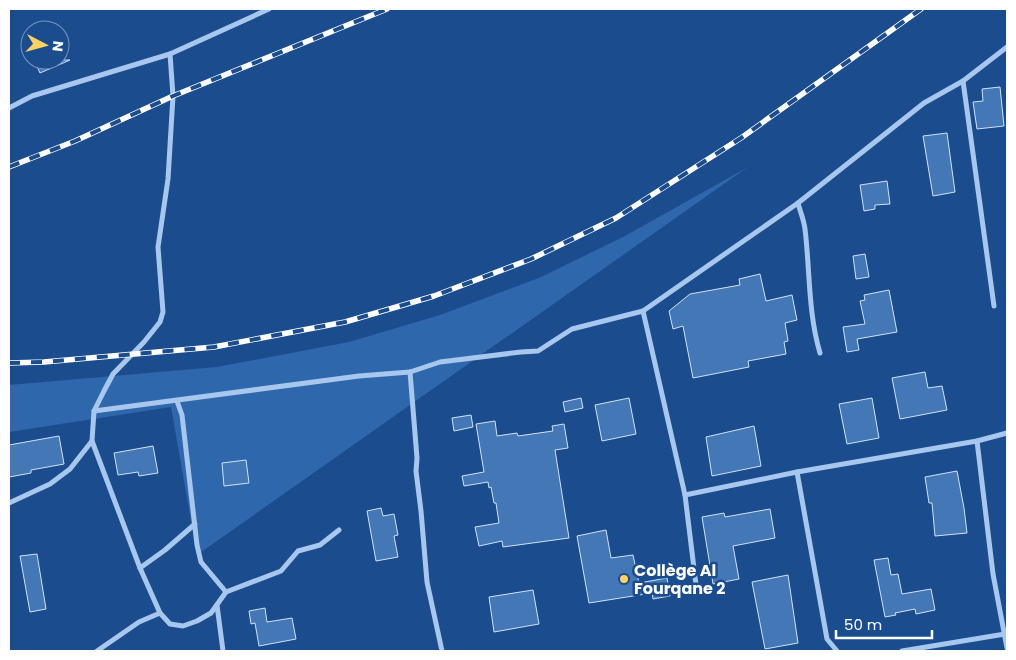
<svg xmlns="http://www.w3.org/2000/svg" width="1016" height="660" viewBox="0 0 1016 660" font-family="Poppins,sans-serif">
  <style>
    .green { fill: #2e67ac }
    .building { fill: #4477b6; stroke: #cee2fa }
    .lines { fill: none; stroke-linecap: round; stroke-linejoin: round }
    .minor { stroke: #a8c7ee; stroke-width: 5 }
    .rail-casing { stroke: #fff; stroke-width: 5.5 }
    .rail { stroke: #1b4d8e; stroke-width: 4; stroke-dasharray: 11; stroke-linecap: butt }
    .poi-dot { fill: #ffd265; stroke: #1b4d8e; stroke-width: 2 }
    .labels { text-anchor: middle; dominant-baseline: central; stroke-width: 5; stroke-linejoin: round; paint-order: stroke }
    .poi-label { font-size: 16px; font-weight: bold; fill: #fff; stroke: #1b4d8e; text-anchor: start }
  </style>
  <rect width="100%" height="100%" fill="#1b4d8e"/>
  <path class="green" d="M748,167l-551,388 -26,-148 -162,25v-47l208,-18 132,-25 91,-27 99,-37 86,-42z"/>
  <g class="building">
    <path d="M34,60h36l-30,13z"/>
    <path d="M1000,87l4,39 -27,3 -4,-27 10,-1 -1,-12z"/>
    <path d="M947,133l8,59 -22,4 -10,-60z"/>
    <path d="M887,181l3,23 -15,1v4l-11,2 -4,-26z"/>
    <path d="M865,254l4,23 -13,2 -3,-23z"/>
    <path d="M760,274l6,27 26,-6 5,25 -12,3 3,18 -4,1 2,12 -38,7 1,6 -56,11 -10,-52 -10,3 -4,-18 21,-17 50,-9 -1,-6z"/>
    <path d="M889,290l8,42 -40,7 2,11 -12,2 -4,-25 22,-3 -5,-23 5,-1 -1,-5z"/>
    <path d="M925,372l3,16 14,-2 5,24 -47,9 -8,-41z"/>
    <path d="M581,398l2,10 -18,4 -2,-10z"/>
    <path d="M629,398l7,36 -34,7 -7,-36z"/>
    <path d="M872,398l7,40 -32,6 -8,-40z"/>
    <path d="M471,415l2,12 -19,4 -2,-13z"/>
    <path d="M495,421l2,15 20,-3 1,3 35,-5 -1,-5 12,-2 4,24 -13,2 14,88 -66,9 -1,-6 -23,5 -4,-19 24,-4 -3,-20h-2l-3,-16 -2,1 -1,-6 -24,4 -2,-10 22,-4 -8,-48z"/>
    <path d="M754,426l7,40 -49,10 -6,-39z"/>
    <path d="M59,436l5,28 -33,6v3l-22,4v-32z"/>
    <path d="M153,446l5,27 -19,3 -1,-4 -20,3 -4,-22z"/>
    <path d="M246,460l3,23 -25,3 -2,-23z"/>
    <path d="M957,471l7,37 3,25 -32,3 -3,-33h-3l-4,-26z"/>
    <path d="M381,508l2,8 11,-2 4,21 -4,1 4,21 -22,4 -9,-50z"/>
    <path d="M770,509l5,29 -42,8 6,33 -26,5 -11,-67 22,-4 1,4z"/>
    <path d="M606,530l5,28 22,-3 6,28 28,-5 3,18 -17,3 -1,-6 -63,10 -12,-67z"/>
    <path d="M37,554l9,55 -16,3 -10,-56z"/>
    <path d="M888,558l3,17 7,-1 4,20 29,-5 4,21 -19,4 -1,-5 -20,4 1,2 -11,2 -11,-57z"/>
    <path d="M788,575l10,68 -33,6 -13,-67z"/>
    <path d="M533,590l6,34 -45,8 -5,-35z"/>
    <path d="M265,608l2,14 25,-4 4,21 -37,7 -4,-23 -4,1 -2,-13z"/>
  </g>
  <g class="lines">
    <g class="minor">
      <path d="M170,54l3,42 -5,83 -10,68 5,65 -3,10 -16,20 -31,32 -9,17 -10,20 -2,30 48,127 20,45 10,11 13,2 14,-5 14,-8 15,-21 55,-21 17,-20 22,-6 19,-15"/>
      <path d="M963,81l31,225"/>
      <path d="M9,108l23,-12 138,-42 99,-45"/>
      <path d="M798,203c2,8 6,17 7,26 5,41 3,84 15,124"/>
      <path d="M643,311l42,184 12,98"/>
      <path d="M177,401l5,14 15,130 4,17 25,30"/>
      <path d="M94,411l265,-35 51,-4"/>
      <path d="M977,441l16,133 14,74"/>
      <path d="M797,472l30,167 10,12"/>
      <path d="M685,495l112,-23 180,-31 30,-8"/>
      <path d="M9,503l41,-19 20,-15 22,-28"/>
      <path d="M140,568l25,-18 30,-26"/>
      <path d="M217,605l6,46"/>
      <path d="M97,651l42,-29 21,-9"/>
      <path d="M442,651l-15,-69 -6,-71 -5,-40 1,-13 -7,-86 30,-10 81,-10 17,-1 34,-22 71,-18 155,-108 126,-100 39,-22 44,-34"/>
      <path d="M902,651l103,-17"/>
    </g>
    <defs>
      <g id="rail">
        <path d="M9,167l66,-26 98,-45 214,-87"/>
        <path d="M9,363l35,-1 170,-15 131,-25 89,-26 97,-37 85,-41 125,-80 180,-129"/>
      </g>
    </defs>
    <use href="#rail" class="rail-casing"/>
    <use href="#rail" class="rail"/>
  </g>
  <circle class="poi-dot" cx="624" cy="579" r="5"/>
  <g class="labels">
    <g class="poi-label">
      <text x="634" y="570">Collège Al<tspan x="634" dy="18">Fourqane 2</tspan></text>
    </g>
  </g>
  <rect width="1016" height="660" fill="none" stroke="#ffffff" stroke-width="20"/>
  <g transform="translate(45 45) rotate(96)"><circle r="24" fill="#1b4d8e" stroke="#7694bb"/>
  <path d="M0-4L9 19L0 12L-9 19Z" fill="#ffd265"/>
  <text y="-8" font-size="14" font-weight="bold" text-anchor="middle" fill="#ffffff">N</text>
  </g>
  <path d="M836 630v8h96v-8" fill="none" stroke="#ffffff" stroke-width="2.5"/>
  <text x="844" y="630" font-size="15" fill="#ffffff" stroke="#1b4d8e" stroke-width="4" paint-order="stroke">50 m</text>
</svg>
